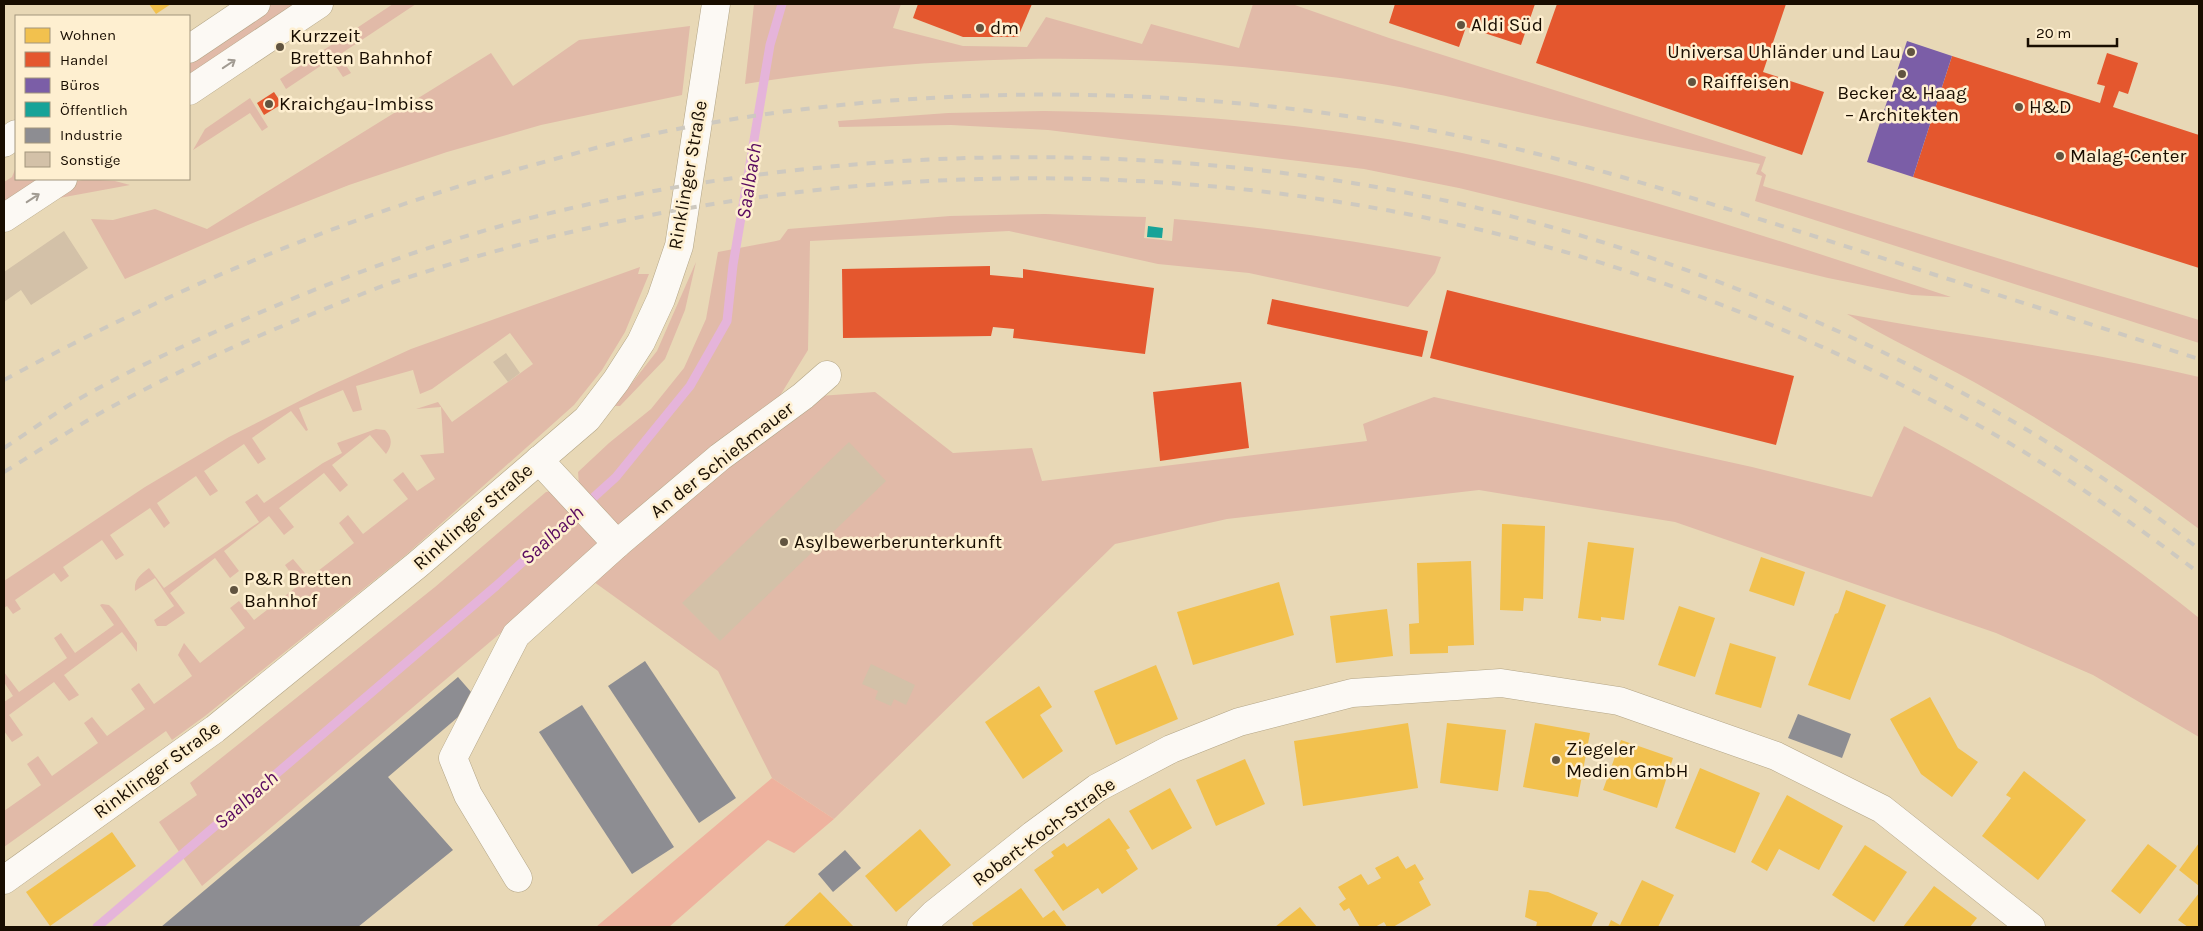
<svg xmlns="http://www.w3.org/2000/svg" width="2203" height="931" viewBox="0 0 2203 931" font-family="Karla,sans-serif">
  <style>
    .green { fill: #e1baa8 }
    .forest { fill: #eeb29e }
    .homes { fill: #f2c14e }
    .shops { fill: #e4572e }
    .offices { fill: #7b5ea7 }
    .public { fill: #17a398 }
    .industry { fill: #8d8d92 }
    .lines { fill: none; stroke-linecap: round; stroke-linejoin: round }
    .stream { stroke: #e5b4da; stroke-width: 9 }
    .building { fill: #d3c1a8 }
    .minor-casing { stroke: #b3a586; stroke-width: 29 }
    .minor { stroke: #fcf9f4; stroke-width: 28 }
    .rail { stroke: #cec9bf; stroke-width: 4; stroke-dasharray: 9 9; stroke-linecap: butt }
    .oneway { stroke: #a19b92 }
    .poi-dot { fill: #615440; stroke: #feefd0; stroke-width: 2 }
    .labels { text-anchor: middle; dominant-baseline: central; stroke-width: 5; stroke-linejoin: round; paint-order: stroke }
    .poi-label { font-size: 19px; fill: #180d00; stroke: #feefd0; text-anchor: start }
    .street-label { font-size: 19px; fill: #180d00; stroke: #feefd0 }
    .water-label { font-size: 20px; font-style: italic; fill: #58095f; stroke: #feefd0 }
  </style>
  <rect width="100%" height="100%" fill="#e8d8b6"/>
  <g class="green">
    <path d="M271,4h28l-110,74v-19z"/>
    <path d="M393,4h23l-77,51 12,18 -8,4 -12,-18 -45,30 -6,-10z"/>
    <path d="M754,4h147l-8,24 70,18 64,1 19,-30 96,27 9,-20 88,24 14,-44h39l97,34 377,119 -5,14 5,4 -3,11 436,134v23l-444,-142 7,-25 -6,-2 4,-10c-61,-13 -121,-25 -182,-39 -72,-15 -144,-34 -217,-44 -207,-30 -409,-30 -616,3z"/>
    <path d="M690,26l-8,69 -141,30 -94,27 -98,33 -101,40 -123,54 -34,-60 22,1 42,-11 52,20 284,-176 22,33 66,-46z"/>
    <path d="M250,98l18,29 -6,4 -12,-18 -57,37 12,-21z"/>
    <path d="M1044,111c140,2 280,13 418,42 165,35 329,92 489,144l-39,-2 -84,-17 -369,-90 -95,-19 -316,-39 -97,-5 -112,2 -1,-6 110,-8z"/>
    <path d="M16,167v12h24l-36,24v-21l8,-5z"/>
    <path d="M86,179l29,2 15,4 -87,16 31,-19z"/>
    <path d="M1045,214l101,3 -2,21 28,3 2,-22c90,8 178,21 267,38l-6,16 -27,34 -159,-34 -91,-9 -149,-33 -199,10 -2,109 -30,49 97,-7 78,61 79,-5 10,33 325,-40 -4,-17 71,-27 318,70 120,30 32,-71c104,54 204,118 295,192v119l-106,-62 -97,-42 -321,-111 -196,-32 -252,29 -112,25 -281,275 -62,-41 -54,-107 -142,-102 -374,317 -43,-64 38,-27 -7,-12 245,-196 111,-95 33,-7 -1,-13 31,-29 42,-34 33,-41 22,-49 12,-67 58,-11 4,-1 8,-11 162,-13z"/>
    <path d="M696,262l-11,48 -20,49 -45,47h-6l43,-55z"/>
    <path d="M640,267l-2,7h11l-24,58 -23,38 -28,35 -167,149 -202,162 -33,24 -6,-9 -162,116v-36l37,-26 -14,-21 11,-8 14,20 46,-33 -14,-20 8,-6 15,19 38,-27 -14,-20 8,-6 15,21 38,-28 -14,-21 6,-12 16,20 45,-35 -15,-20 9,-7 15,19 45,-35 -14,-20 8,-6 16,19 45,-35 -15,-20 9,-8 15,19 45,-35 -15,-19 10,-8 14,19 18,-12 -15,-24 24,-2 -3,-46 -25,2 22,-7 14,20 81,-58 -23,-31 -78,56 -12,5 -7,-24 -57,16 6,24 -9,2 -10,-22 -44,18 9,22 -2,1 -15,-20 -39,27 14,21 -8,5 -14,-20 -40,27 14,20 -8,5 -14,-20 -39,27 13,20 -6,5 -14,-20 -40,27 14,20 -8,5 -14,-20 -39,27 6,9 -8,6 -7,-9 -39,27 6,9 -8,5 -6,-8 -3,2v-27l141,-94 84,-50 90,-46 92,-42z"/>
    <path d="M1847,314c118,23 236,35 352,63v152c-72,-54 -146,-103 -225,-147 -42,-23 -85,-43 -127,-68z"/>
    <path d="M376,429l9,1c8,8 7,16 1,24l-16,-19 -38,30 16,20 -8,7 -16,-19 -45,35 15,19 -10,8 -15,-19 -45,35 15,20 -9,7 -15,-20 -45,35 15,20 -19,13h-9l-3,-6 20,-14 -19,-28 -20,13c-1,-12 5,-16 14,-23l15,20 95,-66 -14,-20 12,-8 7,9 59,-40 19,-10 -5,-10z"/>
    <path d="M102,604l7,1 4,4 24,34v9l-15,-20 -58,43 15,20 -10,6 -15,-19 -45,33 14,20 -11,7 -8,-11v-29l9,-6 -9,-14v-10l15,20 48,-34 -13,-20 7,-5 14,20 39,-28 -14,-20z"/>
  </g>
  <path class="forest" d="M772,778l62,41 -40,34 -26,-13 -99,87h-73z"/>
  <g class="homes">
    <path d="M149,4h22l-15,10z"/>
    <path d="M1502,524l43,2 -2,73 -19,-1 -1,13 -23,-1z"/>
    <path d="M1588,542l46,6 -10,72 -23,-3v4l-23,-3z"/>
    <path d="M1761,557l44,15 -11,34 -45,-15z"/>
    <path d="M1471,561l3,84 -26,1v7l-38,1 -1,-30 10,-1 -2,-60z"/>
    <path d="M1279,582l15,53 -101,30 -16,-53z"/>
    <path d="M1846,590l40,15 -36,95 -42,-15 27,-71 3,-1z"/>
    <path d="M1679,606l36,12 -20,59 -37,-12z"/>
    <path d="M1387,609l6,47 -57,7 -6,-47z"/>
    <path d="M1730,643l46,14 -15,51 -46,-14z"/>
    <path d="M1156,665l22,54 -62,26 -22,-54z"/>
    <path d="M1039,686l13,21 -12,8 23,36 -40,28 -38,-57z"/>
    <path d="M1930,697l28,51 20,14 -26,35 -31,-23 -31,-55z"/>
    <path d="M1408,723l10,65 -115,18 -9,-65z"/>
    <path d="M1447,723l59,7 -8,61 -58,-8z"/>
    <path d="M1535,723l55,10 -12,64 -55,-10z"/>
    <path d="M1621,740l52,18 -16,50 -54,-18z"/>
    <path d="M1245,759l20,45 -49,22 -20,-46z"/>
    <path d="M1700,768l60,25 -25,60 -60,-25z"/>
    <path d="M2024,771l62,49 -48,60 -56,-44 29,-38 -5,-3z"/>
    <path d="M1170,788l22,40 -40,22 -23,-39z"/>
    <path d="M1787,795l56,31 -24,44 -40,-21 -12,22 -16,-9z"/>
    <path d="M1109,818l21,30 -4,2 12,19 -36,25 -4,-6 -35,23 -29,-41 20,-14 -3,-4 13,-9 3,4z"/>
    <path d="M920,829l31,36 -55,47 -31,-36z"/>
    <path d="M112,832l24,34 -86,60 -24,-34z"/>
    <path d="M2199,843v43l-20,-16z"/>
    <path d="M2148,844l29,22 -37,48 -29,-23z"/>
    <path d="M1865,845l42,27 -33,50 -42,-27z"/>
    <path d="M1398,856l8,13 9,-5 9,15 -5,3 12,23 -38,22h-6l-3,-5 -9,5h-15l-11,-19 -5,3 -5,-7 7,-5 -8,-12 23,-13 7,11 13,-7 -6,-10z"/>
    <path d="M1642,880l32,15 -16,32h-50l3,-7 9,5z"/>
    <path d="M1934,886l43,32 -7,9h-67z"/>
    <path d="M1021,888l22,30 11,-8 13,17h-93l-2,-4z"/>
    <path d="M1529,890l19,2 50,21 -7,14h-55l1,-5 -12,-5z"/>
    <path d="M820,892l34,35h-71z"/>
    <path d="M2199,893v34h-11l-10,-7z"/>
    <path d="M1300,907l17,20h-42z"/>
  </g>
  <g class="shops">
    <path d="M918,4h114l-14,33h-55l-50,-19z"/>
    <path d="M1395,4h140l-14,41 -55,-18 -7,20 -70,-24z"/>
    <path d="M1557,4h229l-23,68 61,20 -22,63 -266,-92z"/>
    <path d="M2107,53l31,10 -10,31 -9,-3 -6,16 86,28v133l-286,-91 39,-121 148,47 5,-17 -8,-2z"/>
    <path d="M274,92l8,12 -18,11 -7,-12z"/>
    <path d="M990,266v9l33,3v-9l131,19 -9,66 -132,-16 1,-9 -21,-2 -2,9 -148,2 -1,-69z"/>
    <path d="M1447,290l347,86 -18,69 -346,-87z"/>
    <path d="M1272,299l156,32 -6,26 -155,-33z"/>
    <path d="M1241,382l8,66 -89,13 -7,-69z"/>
  </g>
  <path class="offices" d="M1907,41l45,15 -39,121 -46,-15z"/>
  <path class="public" d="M1148,226l15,2 -1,10 -15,-1z"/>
  <g class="industry">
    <path d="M645,661l91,137 -37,25 -91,-137z"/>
    <path d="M458,677l20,23 -90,77 65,73 -95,77h-197z"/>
    <path d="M582,705l92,142 -42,27 -93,-142z"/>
    <path d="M1798,714l53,20 -9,24 -54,-20z"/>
    <path d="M845,850l16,18 -28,24 -15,-18z"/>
  </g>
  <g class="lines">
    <path class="stream" d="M97,927l399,-341 120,-109 74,-91 37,-65 6,-56 37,-220 12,-41"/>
  </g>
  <g class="building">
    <path d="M64,231l24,37 -57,37 -10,-15 -17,12v-30z"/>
    <path d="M506,353l14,20 -12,9 -15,-20z"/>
    <path d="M849,442l37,39 -166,160 -38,-38z"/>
    <path d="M871,664l44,21 -9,20 -12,-6 -3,7 -16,-7 3,-8 -16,-7z"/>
  </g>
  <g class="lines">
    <defs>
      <g id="minor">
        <path d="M189,49l67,-45"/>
        <path d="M189,91l130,-87"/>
        <path d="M4,143l12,-9"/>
        <path d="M4,218l59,-39"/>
        <path d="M539,460l78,84 103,-87 83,-61 24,-21"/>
        <path d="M518,878l-50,-83 -15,-37 63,-123 101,-91"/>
        <path d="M4,880l211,-151 202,-164 170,-146 29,-38 25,-39 20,-43 18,-53 37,-242"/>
        <path d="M921,927l13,-13 99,-79 64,-47 74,-39 68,-27 113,-29 149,-10 118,18 157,55 106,53 149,118"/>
      </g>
    </defs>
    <use href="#minor" class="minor-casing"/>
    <use href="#minor" class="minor"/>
    <g class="rail">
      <path d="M4,380c166,-90 336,-162 518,-212 48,-13 96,-27 145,-37 256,-51 541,-48 797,6 120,25 237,64 353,100 127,41 255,81 382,122"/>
      <path d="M4,448c29,-19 58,-40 89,-57 51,-28 105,-52 159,-75 101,-44 204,-81 311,-106 317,-74 674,-72 988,17 175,49 351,124 504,220 50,31 98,66 144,102"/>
      <path d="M4,472c33,-20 66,-42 100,-61 69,-38 140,-70 213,-99 26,-10 51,-21 77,-30 367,-122 772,-139 1146,-37 144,39 283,97 414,167 87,46 167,102 245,161"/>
    </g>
  </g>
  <defs><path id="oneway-shaft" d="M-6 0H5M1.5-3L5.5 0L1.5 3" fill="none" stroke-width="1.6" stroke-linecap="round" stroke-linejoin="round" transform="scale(1.25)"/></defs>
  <g class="oneway">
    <use href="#oneway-shaft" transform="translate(229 64) rotate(-34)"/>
    <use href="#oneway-shaft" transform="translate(33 198) rotate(-33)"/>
  </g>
  <g class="poi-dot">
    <circle cx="1461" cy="25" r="5"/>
    <circle cx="980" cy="28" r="5"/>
    <circle cx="280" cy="47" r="5"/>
    <circle cx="1911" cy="52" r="5"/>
    <circle cx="1902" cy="74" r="5"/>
    <circle cx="1692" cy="82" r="5"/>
    <circle cx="269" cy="104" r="5"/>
    <circle cx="2019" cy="107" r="5"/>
    <circle cx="2060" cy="156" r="5"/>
    <circle cx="784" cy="542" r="5"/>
    <circle cx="234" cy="590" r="5"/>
    <circle cx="1556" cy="760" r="5"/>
  </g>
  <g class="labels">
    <g class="poi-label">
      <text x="1471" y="25">Aldi Süd</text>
      <text x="990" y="28">dm</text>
      <text x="290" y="36">Kurzzeit<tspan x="290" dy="22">Bretten Bahnhof</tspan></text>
      <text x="1901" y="52" text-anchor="end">Universa Uhländer und Lau</text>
      <text x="1702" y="82">Raiffeisen</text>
      <text x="1902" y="93" text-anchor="middle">Becker &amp; Haag<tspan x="1902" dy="22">– Architekten</tspan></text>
      <text x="279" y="104">Kraichgau-Imbiss</text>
      <text x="2029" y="107">H&amp;D</text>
      <text x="2070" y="156">Malag-Center</text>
      <text x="794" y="542">Asylbewerberunterkunft</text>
      <text x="244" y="579">P&amp;R Bretten<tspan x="244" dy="22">Bahnhof</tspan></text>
      <text x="1566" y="749">Ziegeler<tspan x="1566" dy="22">Medien GmbH</tspan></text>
    </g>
    <g class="street-label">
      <text transform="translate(688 175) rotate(-80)">Rinklinger Straße</text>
      <text transform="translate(722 460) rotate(-38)">An der Schießmauer</text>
      <text transform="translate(473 517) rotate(-41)">Rinklinger Straße</text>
      <text transform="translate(157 770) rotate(-36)">Rinklinger Straße</text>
      <text transform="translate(1044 832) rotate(-36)">Robert-Koch-Straße</text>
    </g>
    <g class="water-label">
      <text transform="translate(749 181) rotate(-81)">Saalbach</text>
      <text transform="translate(552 535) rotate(-42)">Saalbach</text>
      <text transform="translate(246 800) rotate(-41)">Saalbach</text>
    </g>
  </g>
  <rect width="2203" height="931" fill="none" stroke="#180d00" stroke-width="10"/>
  <rect x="15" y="15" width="175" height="165" fill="#feefd0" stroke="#a2957d"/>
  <rect x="25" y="28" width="25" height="15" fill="#f2c14e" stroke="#a2957d"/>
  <text x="60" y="40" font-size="15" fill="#180d00">Wohnen</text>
  <rect x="25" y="52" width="25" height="15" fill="#e4572e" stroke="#a2957d"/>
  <text x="60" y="65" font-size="15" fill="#180d00">Handel</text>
  <rect x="25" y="78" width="25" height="15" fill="#7b5ea7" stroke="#a2957d"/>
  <text x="60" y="90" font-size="15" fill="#180d00">Büros</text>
  <rect x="25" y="102" width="25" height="15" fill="#17a398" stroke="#a2957d"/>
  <text x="60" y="115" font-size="15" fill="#180d00">Öffentlich</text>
  <rect x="25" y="128" width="25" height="15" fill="#8d8d92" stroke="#a2957d"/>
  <text x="60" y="140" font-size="15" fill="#180d00">Industrie</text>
  <rect x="25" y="152" width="25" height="15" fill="#d3c1a8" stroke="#a2957d"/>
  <text x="60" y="165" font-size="15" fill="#180d00">Sonstige</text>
  <path d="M2028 38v8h89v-8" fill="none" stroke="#180d00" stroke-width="2.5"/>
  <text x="2036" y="38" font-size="15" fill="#180d00" stroke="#feefd0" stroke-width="4" paint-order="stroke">20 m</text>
</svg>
